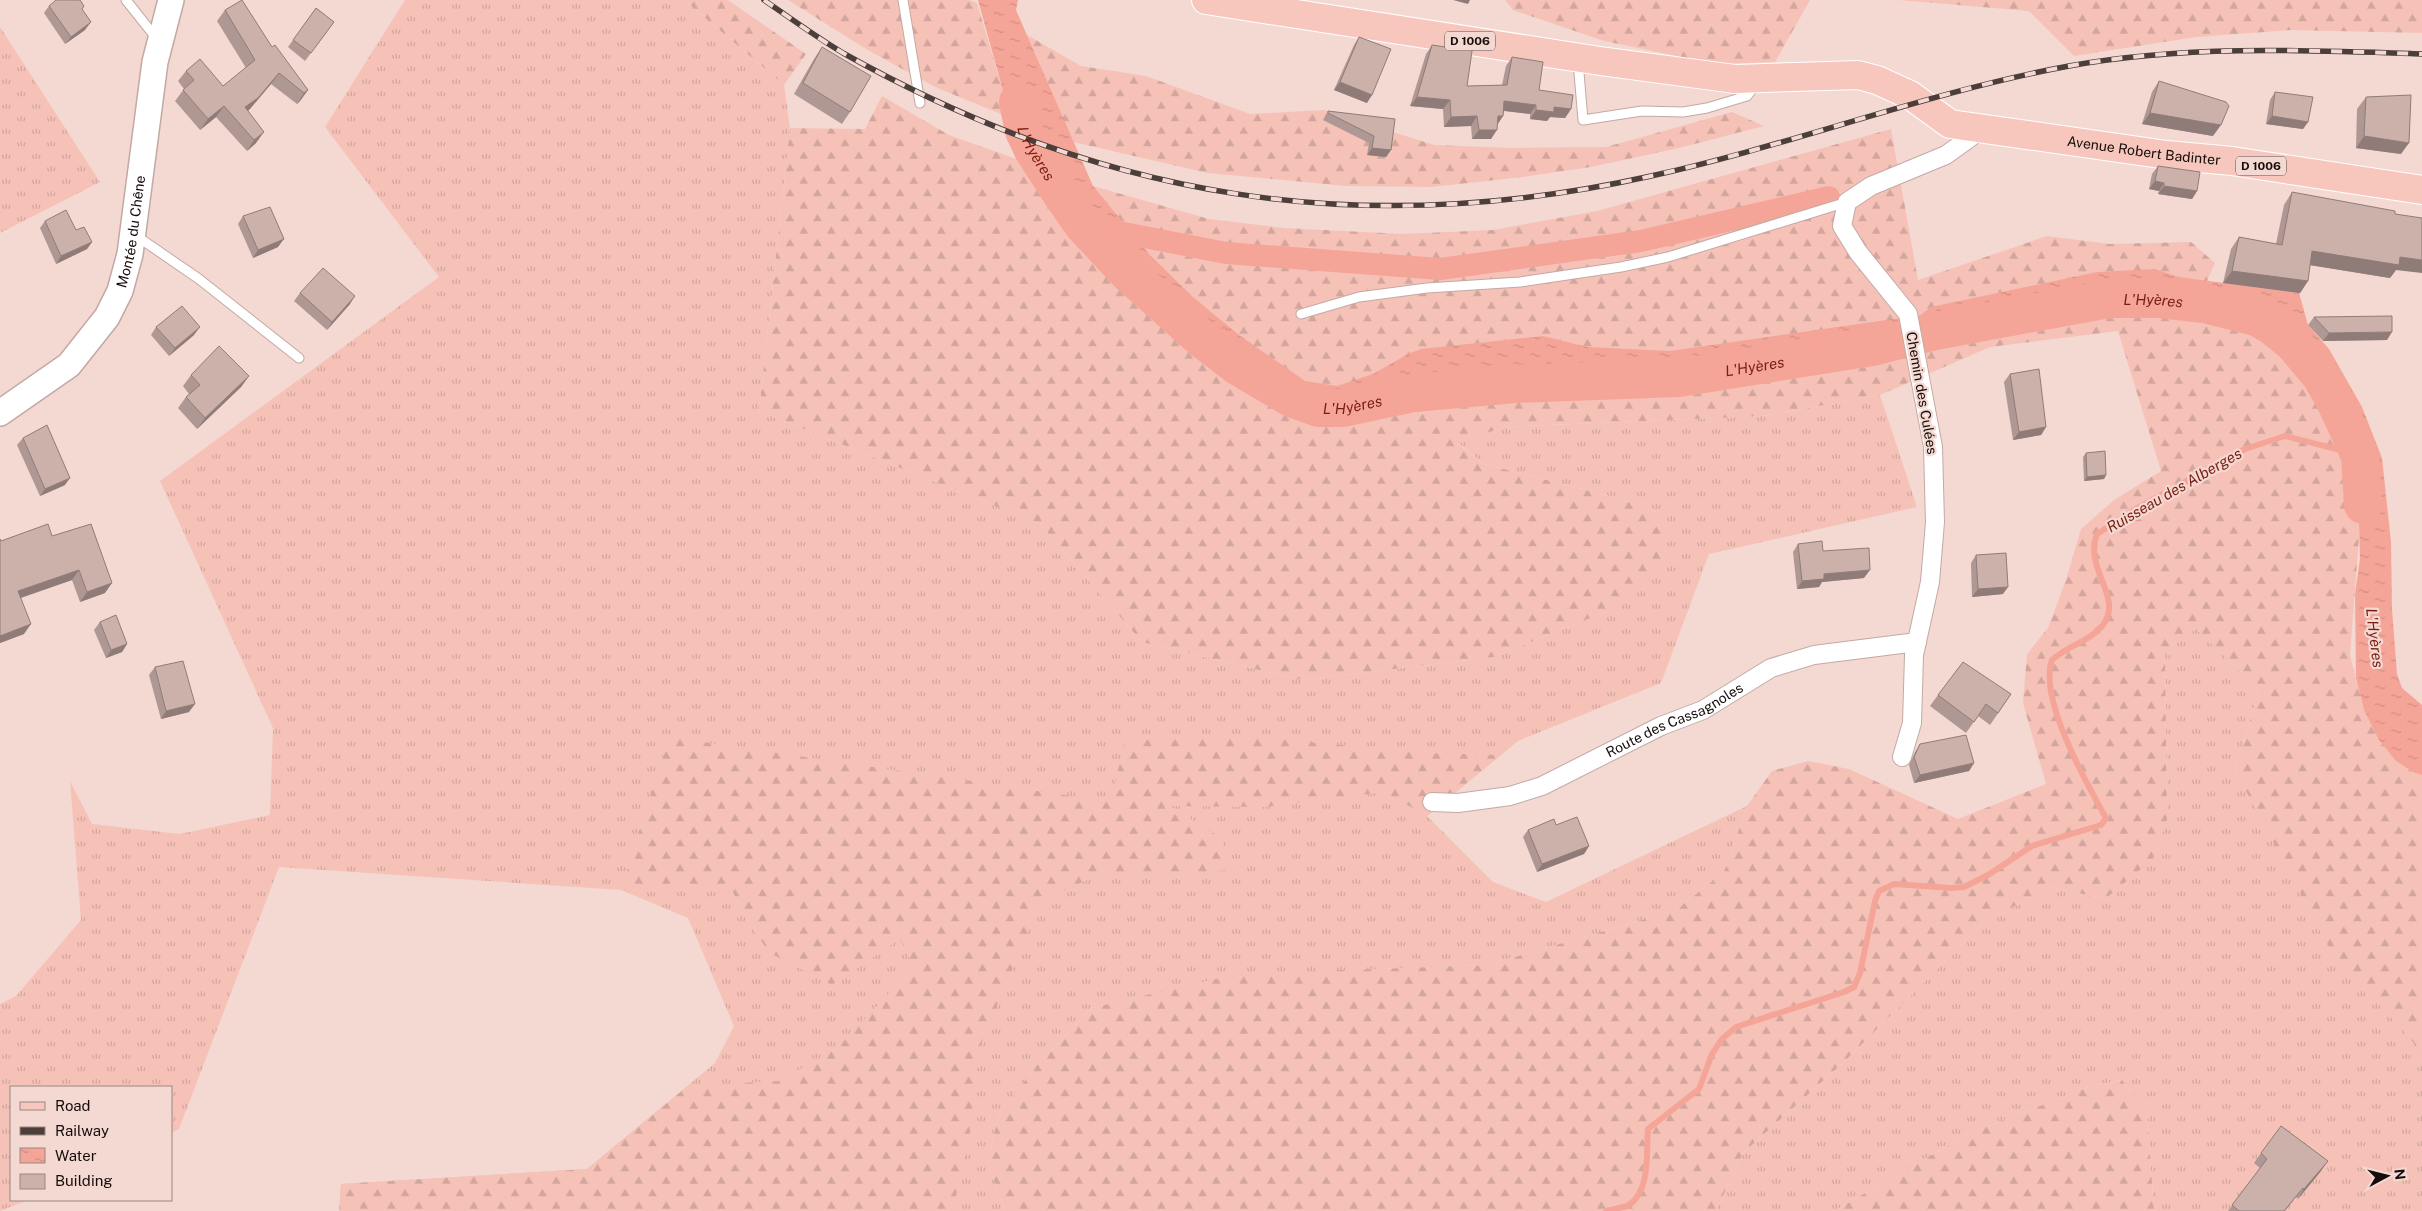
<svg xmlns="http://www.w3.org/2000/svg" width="2422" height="1211" viewBox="0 0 2422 1211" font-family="'Public Sans',sans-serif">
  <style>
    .grass { fill: url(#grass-tufts) }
    .forest { fill: url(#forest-firs) }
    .water { fill: url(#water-ripples) }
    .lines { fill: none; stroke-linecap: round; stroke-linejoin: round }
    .stream { stroke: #f5a597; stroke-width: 6 }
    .canal { stroke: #f5a597; stroke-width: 22 }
    .river { stroke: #f5a597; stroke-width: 38 }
    .lane-casing { stroke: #c3a9a4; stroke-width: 11 }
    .street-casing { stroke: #c3a9a4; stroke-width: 20 }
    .secondary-casing { stroke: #c3a9a4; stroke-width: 28 }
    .primary-casing { stroke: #fff; stroke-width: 30 }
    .lane { stroke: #fff; stroke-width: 9 }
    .street { stroke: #fff; stroke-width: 18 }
    .secondary { stroke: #fff; stroke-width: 25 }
    .primary { stroke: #f7c7be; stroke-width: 28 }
    .rail-casing { stroke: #4b3e3b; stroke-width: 5.5 }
    .rail { stroke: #f4d8d2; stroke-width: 4; stroke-dasharray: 11; stroke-linecap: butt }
    .wall { fill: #af9893 }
    .shaded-wall { fill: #8f7c78 }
    .building { fill: #ccb1ab; stroke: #8f7c78 }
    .labels { text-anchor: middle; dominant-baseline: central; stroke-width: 4.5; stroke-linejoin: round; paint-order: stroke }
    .shield { fill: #f4d8d2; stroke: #594a47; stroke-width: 1 }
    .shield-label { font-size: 12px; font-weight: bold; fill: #160d0b }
    .street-label { font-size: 14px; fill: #160d0b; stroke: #f4d8d2 }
    .water-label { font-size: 15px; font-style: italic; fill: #781d11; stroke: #f4d8d2 }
  </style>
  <defs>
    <pattern id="grass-tufts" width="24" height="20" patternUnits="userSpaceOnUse" patternTransform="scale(1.25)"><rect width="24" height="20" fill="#f6c2b8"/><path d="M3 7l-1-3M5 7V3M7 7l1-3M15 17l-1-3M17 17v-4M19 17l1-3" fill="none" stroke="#d2a69d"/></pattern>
    <pattern id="forest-firs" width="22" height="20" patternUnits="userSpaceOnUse" patternTransform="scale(1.25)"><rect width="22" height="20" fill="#f6c2b8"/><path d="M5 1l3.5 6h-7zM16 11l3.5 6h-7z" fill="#d2a69d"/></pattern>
    <pattern id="water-ripples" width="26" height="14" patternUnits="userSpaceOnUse" patternTransform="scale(1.25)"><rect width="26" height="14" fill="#f5a597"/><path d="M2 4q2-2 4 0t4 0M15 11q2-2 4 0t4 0" fill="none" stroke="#d18d81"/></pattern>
  </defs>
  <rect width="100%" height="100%" fill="#f4d8d2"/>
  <g class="grass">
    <path d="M405,0h279l100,85 6,43 -31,283 281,113 102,118 160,38 192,-23 116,-47 46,-98 -39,-14 -133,-34 -26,-21 45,-16 260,-11 117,-21 37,112 -208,47 -48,129 -143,58 -91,75 66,66 53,20 201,-96 -23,66 -48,38 -189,55 -129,5 -211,26 -56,12 -54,57 -39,50 -10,49 17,47h-666l2,-27 246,-15 128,-106 19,-37 -46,-108 -67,-28 -342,-23 -100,262 -8,4v-46h-160v113h17l-28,11v-207l16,-8 65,-76 -11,-139 22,43 88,10 90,-19 3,-87 -113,-247 279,-204 -114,-150z"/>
    <path d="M0,27l100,155 -100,51z"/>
    <path d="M2196,628l63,62 -24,80 47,86 131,186 9,20v149h-268l-7,-99 -25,-32 -31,6 -121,47 -136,78h-118l27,-58 102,-92 139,-139 67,-35 54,12 62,-79 -2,-169z"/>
  </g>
  <g class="forest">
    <path d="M684,0h44l78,54 -22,31z"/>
    <path d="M788,0h181l8,3 28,95 13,23 -83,-34 -69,-38z"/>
    <path d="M1505,0h305l-35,62 -59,2 -112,-23 -91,-31z"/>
    <path d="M1899,0h523v33l-131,-3 -95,7 -122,19 -45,-45z"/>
    <path d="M1027,35l54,31 65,10 104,38 74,-4 110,35 77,3 95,-1 126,-35 32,14 -85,22 -88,19 -68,10 -92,10 -85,-1 -138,-13 -135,-31z"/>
    <path d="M882,96l67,39 144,51 116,33 75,9 120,6 89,-4 104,-19 294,-82 27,151 129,-44 62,8 82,-2 24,21 -8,18 -16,22 14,1 67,22 48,49 30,59 8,52 2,38 -10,131 14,55 58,59v293l-9,-20 -82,-91 -96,-181 24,-80 -63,-61 -31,22 2,169 -14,39 -48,40 -54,-12 -67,35 -139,139 -102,92 -27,58h-711l-17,-47 10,-49 39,-50 54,-57 146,-34 250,-9 189,-55 48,-38 23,-66 25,-35 36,-10 41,8 109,50 88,-35 -23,-81 4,-49 21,-26 18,-48 15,-51 33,-29 47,-29 -43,-140 -128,16 -110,48 -117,21 -260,11 -45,17 26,20 133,34 39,14 12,49 -58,49 -116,47 -192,23 -160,-38 -102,-118 -281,-113 31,-283 75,1z"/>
    <path d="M669,737l443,65 12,-62 143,-2 157,15 77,2 -74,61 -43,-24 -119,15 -95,-1 53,33 2,31 -53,7 -76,-1 -55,25 -61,145 -15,121 -14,44h-612l2,-27 246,-15 101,-83 92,-5 57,-33 77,-81 -14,-28 -68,46 -62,-32 -23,-32 -17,-35 -109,4z"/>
    <path d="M2122,1080l25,32 7,99h-320l136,-78 121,-47z"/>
  </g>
  <path class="water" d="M978,0h40l-2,10 77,176 57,69 43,42 46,38 66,46 32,5 36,-12 35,-20 13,-5 122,-13 44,11 83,4 230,-33 14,2 17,-13 166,-35 58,-3 24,8 120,16 9,32 21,24 33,58 20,51 9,84 1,67 5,65 5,14 20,17v70l-9,-3 -17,-11 -17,-21 -15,-30 -8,-32 -1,-84 5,-35 -2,-73 2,-31 -26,-56 -14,-24 -27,-32 -21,-17 -16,-9 -51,-13 -46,-5h-50l-174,32 -63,16 -193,31 -164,6 -172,24h-24l-28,-10 -54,-32 -35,-27 -75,-67 -44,-47 -50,-75 -28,-52z"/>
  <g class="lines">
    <path class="stream" d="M1606,1211c7,-2 17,-3 23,-6 22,-15 17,-53 19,-76l51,-40 13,-35 10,-15 14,-12 108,-35 10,-5 6,-14 15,-72 4,-10 15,-7 57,4 13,-1 24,-12 44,-29 69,-21 5,-7c-19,-34 -68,-120 -54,-158 15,-14 38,-19 51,-35 21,-28 -20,-57 -6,-91l39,-25 109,-60 40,-13 75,19"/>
    <path class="canal" d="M1083,225l143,28 214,16 201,-28 188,-44"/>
    <path class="river" id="s1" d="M1018,102l6,29 9,19 29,45 21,30 44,47 75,67 35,27 54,32 28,10h24l71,-15 101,-9 164,-6 193,-31 63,-16 174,-32h50l46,5 51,13 16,9 21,17 27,32 14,24 26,56 3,50"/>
    <defs>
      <g id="lane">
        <path d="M126,0l31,39"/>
        <path d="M903,0l17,103"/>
        <path d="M1578,61l5,59 59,-9 41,1 24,-4 40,-12 9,-12"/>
        <path d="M135,235l64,44 100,79"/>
        <path d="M1301,314l58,-17 68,-9 93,-6 101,-15 47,-10 179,-55"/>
      </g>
      <g id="street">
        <path d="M1902,757l10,-34 2,-68 16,-73 5,-60 -2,-75 -25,-133 -50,-62 -16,-26 5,-24 24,-16 75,-31 36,-26"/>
        <path id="s2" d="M1432,802l26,1 52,-7 32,-10 119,-60 42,-16 68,-42 43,-13 103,-13"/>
      </g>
      <g id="secondary">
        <path id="s3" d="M0,413l69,-48 38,-48 13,-26 10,-37 25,-192 16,-62"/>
      </g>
      <g id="primary">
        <path id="s4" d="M1206,0l394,61 135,18 123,-4 19,5 33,15 40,29 217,31 65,6 190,29"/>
      </g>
    </defs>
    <use href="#lane" class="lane-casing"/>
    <use href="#street" class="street-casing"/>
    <use href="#secondary" class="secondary-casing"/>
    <use href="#primary" class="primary-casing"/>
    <use href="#lane" class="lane"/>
    <use href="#street" class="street"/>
    <use href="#secondary" class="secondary"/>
    <use href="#primary" class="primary"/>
    <defs>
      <path id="rail" d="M764,0c26,18 52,37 79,53 260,146 516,188 808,123 141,-31 276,-84 418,-110 116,-21 236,-16 353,-12"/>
    </defs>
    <use href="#rail" class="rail-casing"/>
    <use href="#rail" class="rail"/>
  </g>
  <g class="wall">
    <path d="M49,6l33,3 3,21 -20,14 -21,-31z"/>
    <path d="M316,8l18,14 -29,39 -17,-14z"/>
    <path d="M225,10l47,37 36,43 -8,11 -3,3 -26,-20 -23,27 8,32 -9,8 -31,-34 -16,13 -25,-29 9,-12 -6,-8 8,-10 37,15 23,-18 -29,-47z"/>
    <path d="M1359,37l8,66 -33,-13 20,-45z"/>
    <path d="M1432,45l35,41 35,-1 4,-19 6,-9 27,33 32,19 -6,9 -15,-1 -3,4 -17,-2v-5l-26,-3 -1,5 -6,9 -6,14h-19l-1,-13 -27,1 -1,-18 -33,-3 16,-52z"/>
    <path d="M822,47l28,65 -8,12 -48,-30 20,-35z"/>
    <path d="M2159,81l54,55 -71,-12 10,-32z"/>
    <path d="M2275,92l33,30 -5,7 -37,-5 4,-24z"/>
    <path d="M2366,97l35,57 -45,-6 1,-39z"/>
    <path d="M1328,111l67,8 -4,31 -5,7 -19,-2 2,-12 -46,-23z"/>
    <path d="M2158,166l39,25 -5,8 -34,-5 1,-3 -10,-2 3,-15z"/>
    <path d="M2292,192l103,22 1,56 -6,8 -80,-13 -2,16 -8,12 -77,-10 8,-34 8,-12 37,7 8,-39z"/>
    <path d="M243,216l35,31 -25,11 -15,-34z"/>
    <path d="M45,221l31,9 16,12 -5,7 -31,15 -16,-36z"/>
    <path d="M300,293l50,11 -23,26 -33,-29z"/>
    <path d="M2314,317l73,23 -64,1 -15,-16z"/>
    <path d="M156,327l38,8 -25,21 -18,-21z"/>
    <path d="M2010,374l36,53 -5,8 -28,5 -9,-58z"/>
    <path d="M191,375l58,1 -8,11 -44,42 -19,-21 8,-11 3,-3 -6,-8z"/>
    <path d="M23,438l42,47 -25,11 -23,-51z"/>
    <path d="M2086,453l20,22 -2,4 -20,2 -1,-24z"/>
    <path d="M52,536l53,57 -25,9 -8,-22 -51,18 3,36 -24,9v-104l1,2z"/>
    <path d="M1798,544l25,7 41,27 -42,4 -3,5 -22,2 -4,-37z"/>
    <path d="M1976,555l27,39 -31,3 -1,-34z"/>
    <path d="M100,622l27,22 -5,8 -16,6 -12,-28z"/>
    <path d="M155,667l34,45 -28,7 -12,-44z"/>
    <path d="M2011,694l-21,31 -12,-9 -12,17 -36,-27 8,-11z"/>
    <path d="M1920,744l54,19 -5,8 -55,12 -5,-18 6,-13z"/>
    <path d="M1556,825l33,21 -5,8 -47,18 -14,-35 5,-7z"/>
    <path d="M2261,1153l60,18 -23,28 -2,-2 -11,14h-57l32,-43 -6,-5z"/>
  </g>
  <g class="shaded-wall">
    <path d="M1453,0h17l-2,4z"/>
    <path d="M91,22l-6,8 -20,14 6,-7z"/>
    <path d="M279,73l-8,11 -21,25 -12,9 7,-11z"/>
    <path d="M1340,82l32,13 -5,8 -33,-13z"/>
    <path d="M308,90l-8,11 -3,3 7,-11z"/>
    <path d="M1417,97l33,3 -7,9 -33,-3z"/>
    <path d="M1504,101l32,4 -6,9 -33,-4z"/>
    <path d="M224,106l-8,11 -16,13 8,-11z"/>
    <path d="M1554,107l17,2 -6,9 -15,-1 -3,4 -17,-2 6,-9z"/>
    <path d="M2150,113l71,12 -8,11 -71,-12z"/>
    <path d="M1477,116l-6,10 -27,1 7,-10z"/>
    <path d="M1498,116h5l-6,9z"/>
    <path d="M2272,116l36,6 -5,7 -37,-5z"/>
    <path d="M1479,130h18l-6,9h-19z"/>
    <path d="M264,132l-8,11 -9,8 7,-11z"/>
    <path d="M2364,136l45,7 -8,11 -45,-6z"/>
    <path d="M1372,148l19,2 -5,7 -19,-2z"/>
    <path d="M2155,181l9,2 -5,8 -10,-2z"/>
    <path d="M2164,186l33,5 -5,8 -34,-5z"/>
    <path d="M284,239l-6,8 -25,11 5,-8z"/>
    <path d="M92,242l-5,7 -31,15 5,-8z"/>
    <path d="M2312,251l88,6 22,3v13l-26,-3 -6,8 -87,-14z"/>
    <path d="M2232,271l76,10 -8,12 -77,-10z"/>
    <path d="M355,296l-5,8 -23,26 5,-8z"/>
    <path d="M200,327l-6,8 -25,21 6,-8z"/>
    <path d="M2392,332l-5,8 -64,1 6,-8z"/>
    <path d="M249,376l-8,11 -44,42 8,-11z"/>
    <path d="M2046,427l-5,8 -28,5 6,-8z"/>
    <path d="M2106,475l-2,4 -20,2 3,-4z"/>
    <path d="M70,478l-5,7 -25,11 5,-7z"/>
    <path d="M79,570l-7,10 -61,21 7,-10z"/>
    <path d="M1870,570l-6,8 -42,4 -3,5 -22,2 5,-8 22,-7z"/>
    <path d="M112,583l-7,10 -25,9 7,-10z"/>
    <path d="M2008,587l-5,7 -31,3 6,-8z"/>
    <path d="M31,624l-7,10 -24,9v-7z"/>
    <path d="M127,644l-5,8 -16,6 5,-8z"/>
    <path d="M195,704l-6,8 -28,7 5,-8z"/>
    <path d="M1974,763l-5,8 -55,12 6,-8z"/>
    <path d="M1589,846l-5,8 -47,18 5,-8z"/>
    <path d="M2328,1161l-7,10 -23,28 6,-10z"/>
  </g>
  <g class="building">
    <path d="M56,0h24l4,6 -2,3 9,13 -20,15 -22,-31z"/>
    <path d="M242,0l30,47 3,-2 33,45 -4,3 -25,-20 -21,25 -13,9 19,25 -10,8 -30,-34 -16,13 -25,-29 11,-10 -8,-9 14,-12 23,27 32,-26 -30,-50z"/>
    <path d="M316,8l18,14 -23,31 -18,-13z"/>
    <path d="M1359,37l32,12 -19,46 -32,-13z"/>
    <path d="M1432,45l40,6 -5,35 40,-1 5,-28 31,5 -4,28 34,5 -2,14 -17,-2v5l-18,-2v-5l-32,-4 -1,15h-5l-1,14h-18l-2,-14 -26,1 -1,-17 -33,-3z"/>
    <path d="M822,47l49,29 -21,36 -47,-29z"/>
    <path d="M2159,81l67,21 3,4 -8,19 -71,-12z"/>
    <path d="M2275,92l38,5 -5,25 -36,-6z"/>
    <path d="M2411,95l-2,48 -45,-7 2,-39z"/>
    <path d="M1328,111l67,8 -4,31 -19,-2 2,-12 -46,-23z"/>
    <path d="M2158,166l42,6 -3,19 -33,-5v-3l-9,-2z"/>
    <path d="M2292,192l103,19v3l27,4v42l-22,-3 -1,8 -87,-14 -4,30 -76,-10 7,-34 43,8z"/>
    <path d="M270,207l14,32 -26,11 -15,-34z"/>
    <path d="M66,210l10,20 8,-3 8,15 -31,14 -16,-35z"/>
    <path d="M323,268l32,28 -23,26 -32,-29z"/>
    <path d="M182,306l18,21 -25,21 -19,-21z"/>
    <path d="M2392,316v16l-63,1 -15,-16z"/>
    <path d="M219,346l30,30 -44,42 -19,-21 14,-12 -9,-10z"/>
    <path d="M2039,369l7,58 -27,5 -9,-58z"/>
    <path d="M47,425l23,53 -25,11 -22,-51z"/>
    <path d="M2105,451l1,24 -19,2 -1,-24z"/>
    <path d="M48,524l4,12 39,-12 21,59 -25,9 -8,-22 -61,21 13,33 -31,12v-97l1,2z"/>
    <path d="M1822,541l1,10 46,-3 1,22 -46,4v5l-22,2 -4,-37z"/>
    <path d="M2006,553l2,34 -30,2 -2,-34z"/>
    <path d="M116,615l11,29 -16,6 -11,-28z"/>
    <path d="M183,661l12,43 -29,7 -11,-44z"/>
    <path d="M1963,662l48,32 -13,19 -12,-9 -12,18 -36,-27z"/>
    <path d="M1966,735l8,28 -54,12 -6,-18 6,-13z"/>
    <path d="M1577,817l12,29 -47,18 -14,-34 26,-11 2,6z"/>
    <path d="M2281,1126l47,35 -24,28 -1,-1 -19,23h-45l-7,-6 35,-46 -6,-6z"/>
  </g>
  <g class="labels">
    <g class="shield">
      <rect x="1445" y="31.5" width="50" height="19" rx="4"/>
      <rect x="2236" y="156.5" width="50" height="19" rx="4"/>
    </g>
    <g class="shield-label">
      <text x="1470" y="41">D 1006</text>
      <text x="2261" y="166">D 1006</text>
    </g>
    <g class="street-label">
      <text stroke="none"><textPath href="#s4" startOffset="959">Avenue Robert Badinter</textPath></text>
      <text stroke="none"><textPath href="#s3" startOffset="235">Montée du Chêne</textPath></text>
      <text transform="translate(1922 393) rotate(80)">Chemin des Culées</text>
      <text stroke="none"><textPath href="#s2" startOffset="260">Route des Cassagnoles</textPath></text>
    </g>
    <g class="water-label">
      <text stroke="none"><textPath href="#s1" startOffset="55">L'Hyères</textPath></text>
      <text stroke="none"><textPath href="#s1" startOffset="1286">L'Hyères</textPath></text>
      <text stroke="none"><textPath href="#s1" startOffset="881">L'Hyères</textPath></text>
      <text stroke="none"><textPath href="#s1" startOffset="476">L'Hyères</textPath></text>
      <text transform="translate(2174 490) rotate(-30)">Ruisseau des Alberges</text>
      <text transform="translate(2375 638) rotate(83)">L'Hyères</text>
    </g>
  </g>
  <rect x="10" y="1086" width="162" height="115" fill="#f4d8d2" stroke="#9b8782"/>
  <rect x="20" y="1102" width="25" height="8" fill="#f7c7be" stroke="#9b8782"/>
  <text x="55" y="1111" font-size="15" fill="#160d0b">Road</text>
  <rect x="20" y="1127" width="25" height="8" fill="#4b3e3b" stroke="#9b8782"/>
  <text x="55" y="1136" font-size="15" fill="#160d0b">Railway</text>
  <rect x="20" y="1148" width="25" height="15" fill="url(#water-ripples)" stroke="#9b8782"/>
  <text x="55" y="1161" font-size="15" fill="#160d0b">Water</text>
  <rect x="20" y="1174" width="25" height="15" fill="#ccb1ab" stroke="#9b8782"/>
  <text x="55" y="1186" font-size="15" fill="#160d0b">Building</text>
  <g transform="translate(2387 1176) rotate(83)" stroke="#f4d8d2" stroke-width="4" paint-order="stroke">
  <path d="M0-4L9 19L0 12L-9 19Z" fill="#160d0b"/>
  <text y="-8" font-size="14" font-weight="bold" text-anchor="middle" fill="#160d0b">N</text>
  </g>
</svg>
